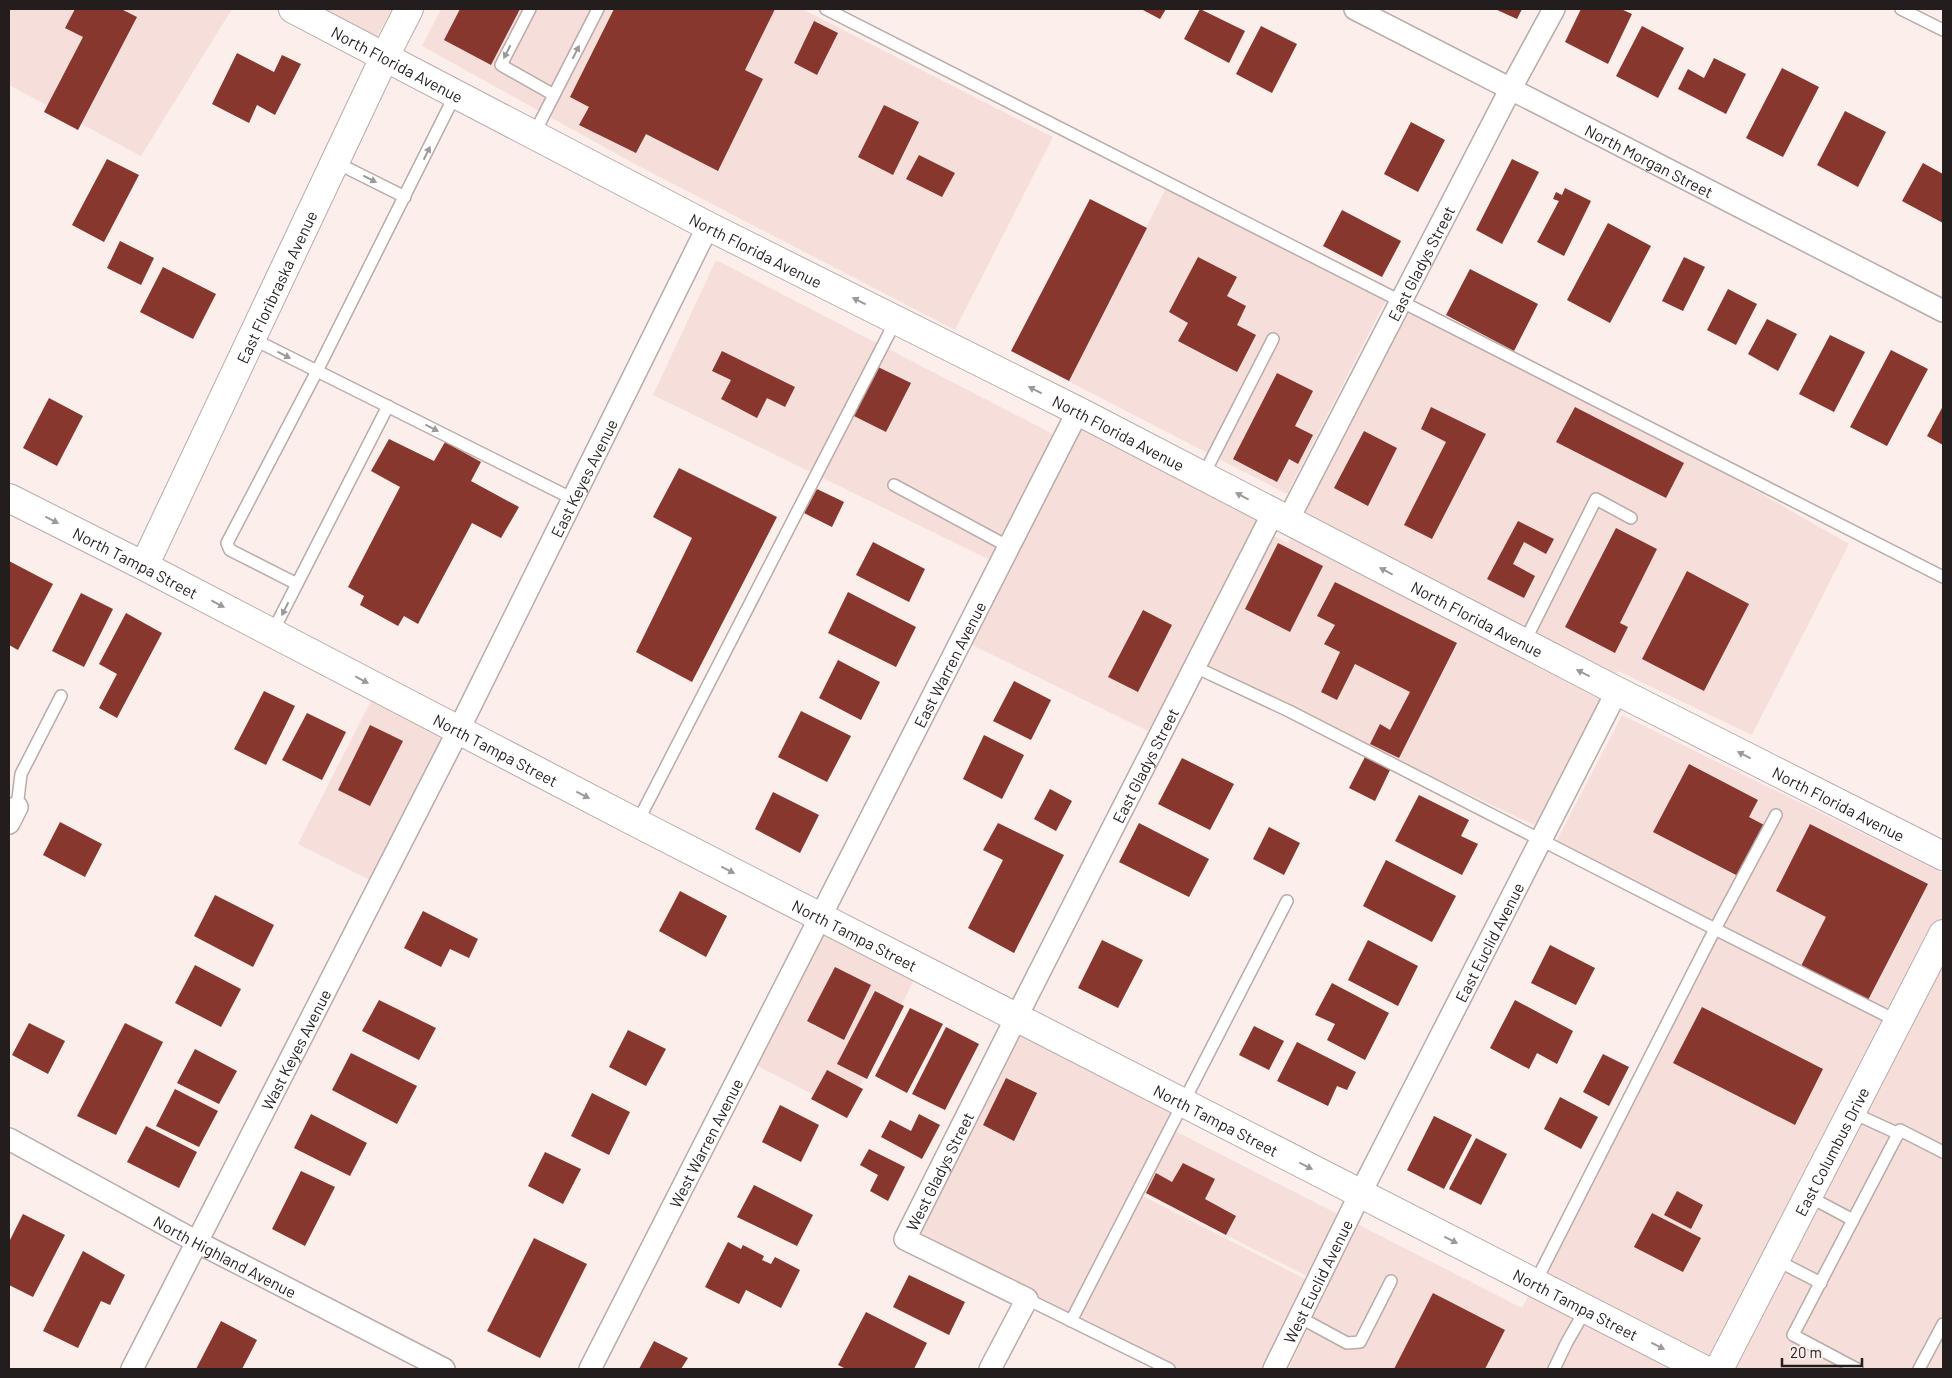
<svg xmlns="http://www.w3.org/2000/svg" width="1952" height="1378" viewBox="0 0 1952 1378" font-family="Barlow,sans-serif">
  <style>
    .built { fill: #f6dfdb }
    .building { fill: #87372d }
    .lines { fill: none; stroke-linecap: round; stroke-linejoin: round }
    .lane-casing { stroke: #b9aba9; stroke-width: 14 }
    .street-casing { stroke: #b9aba9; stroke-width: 24 }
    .secondary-casing { stroke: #b9aba9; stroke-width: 30 }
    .primary-casing { stroke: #b9aba9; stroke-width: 30 }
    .lane { stroke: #fff; stroke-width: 11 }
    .street { stroke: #fff; stroke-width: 21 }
    .secondary { stroke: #fff; stroke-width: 28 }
    .primary { stroke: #fff; stroke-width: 28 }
    .oneway { fill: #9c9a99 }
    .labels { text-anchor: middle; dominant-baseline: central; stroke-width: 5; stroke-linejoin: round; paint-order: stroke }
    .street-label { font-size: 16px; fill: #231e1d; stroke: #fceeeb }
  </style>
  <rect width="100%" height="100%" fill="#fceeeb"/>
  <g class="built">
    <path d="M9,9h223l-91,147 -132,-71z"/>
    <path d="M323,9h69l-15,27z"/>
    <path d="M441,9h361l251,128 -98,193 -322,-167 -211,-117z"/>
    <path d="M1168,184l220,112 -101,198 -219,-113z"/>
    <path d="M716,260l339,175 -63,126 -339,-166z"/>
    <path d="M1408,310l272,137 169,97 -97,191 -134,-64 -80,156 -333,-159 67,-133 16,8z"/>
    <path d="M1079,415l188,96 -113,223 -190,-93z"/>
    <path d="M375,693l78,39 -77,151 -78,-39z"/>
    <path d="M1622,715l321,158v496h-655l40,-82 -186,-95 31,-62 349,178 201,-381 -167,-85z"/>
    <path d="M821,920l98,50 -72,142 -95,-49z"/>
    <path d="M1014,1021l162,90 -41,81 176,90 -44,87h-92l-268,-130z"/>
  </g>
  <g class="building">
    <path d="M75,9h46l16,8 -59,113 -34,-18 39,-75 -18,-9z"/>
    <path d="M460,9h60l-29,56 -47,-25z"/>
    <path d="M614,9h161l-30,61 18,9 -45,92 -72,-37 -10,19 -57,-28 10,-18 -19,-10z"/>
    <path d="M1141,9h25l-6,10z"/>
    <path d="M1200,9l45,22 -16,32 -45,-24z"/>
    <path d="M1495,9h27l-5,10z"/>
    <path d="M1581,9h40l11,5 -24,50 -43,-22z"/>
    <path d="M814,21l24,12 -21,42 -23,-12z"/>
    <path d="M1261,26l36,18 -25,49 -36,-19z"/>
    <path d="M1642,26l42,22 -26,50 -42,-22z"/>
    <path d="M237,53l37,19 8,-17 19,9 -26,51 -18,-10 -8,18 -37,-19z"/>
    <path d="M1714,58l32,16 -20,40 -48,-25 10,-20 16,9z"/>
    <path d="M1782,68l37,19 -36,70 -37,-19z"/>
    <path d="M884,105l35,17 -26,53 -35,-18z"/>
    <path d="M1845,111l41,21 -28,55 -41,-22z"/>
    <path d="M1411,122l34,18 -27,52 -34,-18z"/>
    <path d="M919,155l36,18 -13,24 -36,-18z"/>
    <path d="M107,159l32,16 -35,67 -32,-17z"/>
    <path d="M1512,159l27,13 -37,72 -26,-14z"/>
    <path d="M1923,163l20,11v49l-41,-22z"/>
    <path d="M1565,188l26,13 -27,55 -27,-14 22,-41 -6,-2 3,-7 6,3z"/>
    <path d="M1090,199l57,29 -78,153 -58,-30z"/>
    <path d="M1342,210l59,31 -19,36 -59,-31z"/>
    <path d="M1608,223l43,23 -41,77 -43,-23z"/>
    <path d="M120,241l34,17 -13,27 -34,-17z"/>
    <path d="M1198,257l39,20 -10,19 19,10 -9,19 19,10 -19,37 -59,-31 10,-18 -19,-11z"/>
    <path d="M1684,257l21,10 -22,44 -21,-10z"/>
    <path d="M163,267l53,27 -23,45 -53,-27z"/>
    <path d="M1470,269l68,35 -24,47 -68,-36z"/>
    <path d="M1728,289l29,15 -21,41 -29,-15z"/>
    <path d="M1767,319l30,15 -19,37 -30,-17z"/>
    <path d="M1830,335l35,17 -31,60 -35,-18z"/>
    <path d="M1891,350l37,19 -41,77 -37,-19z"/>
    <path d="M722,351l73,36 -10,20 -18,-9 -10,20 -36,-19 10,-19 -19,-9z"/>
    <path d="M878,367l33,16 -25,49 -32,-16z"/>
    <path d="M1277,373l36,18 -18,35 18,9 -15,29 -9,-5 -12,23 -44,-23z"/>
    <path d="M49,398l34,18 -26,50 -34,-18z"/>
    <path d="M1943,406v39l-16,-9z"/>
    <path d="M1431,407l55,27 -54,105 -28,-14 42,-83 -25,-13z"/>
    <path d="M1575,407l109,56 -18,35 -110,-56z"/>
    <path d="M1364,431l33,17 -29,58 -34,-18z"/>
    <path d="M389,439l45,22 11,-19 36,20 -10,19 48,26 -18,31 -29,-15 -54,101 -14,-8 -6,10 -38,-21 4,-9 -16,-9 52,-100 -29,-16z"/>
    <path d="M679,468l98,49 -85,165 -56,-30 56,-114 -39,-21z"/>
    <path d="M817,489l27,13 -12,25 -28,-14z"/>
    <path d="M1518,521l36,18 -8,15 -22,-12 -11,22 22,12 -11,22 -37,-19z"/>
    <path d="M1616,528l41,21 -37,74 8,4 -13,26 -50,-26z"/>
    <path d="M873,542l52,27 -16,33 -53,-27z"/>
    <path d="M1278,543l45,23 -33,66 -45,-23z"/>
    <path d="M9,561l44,23 -35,66 -9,-5z"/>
    <path d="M1687,571l62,33 -45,87 -62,-32z"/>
    <path d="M1335,582l122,61 -58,115 -29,-14 10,-20 10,6 20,-38 -55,-28 -18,36 -16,-8 19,-40 -16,-8 11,-19 -18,-9z"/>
    <path d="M848,592l68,35 -20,40 -68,-34z"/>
    <path d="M81,593l32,16 -29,58 -32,-16z"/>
    <path d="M1143,610l29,15 -34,67 -30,-15z"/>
    <path d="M126,613l36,20 -45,85 -18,-10 18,-34 -18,-10z"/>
    <path d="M838,660l42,22 -19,38 -42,-22z"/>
    <path d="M1014,681l37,19 -20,40 -38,-19z"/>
    <path d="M264,691l31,15 -29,59 -32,-16z"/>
    <path d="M801,711l50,25 -24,46 -49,-25z"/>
    <path d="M307,713l39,19 -24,48 -40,-20z"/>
    <path d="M370,725l33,16 -33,65 -32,-16z"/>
    <path d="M984,735l40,20 -22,44 -39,-20z"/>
    <path d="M1365,757l25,13 -15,31 -26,-13z"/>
    <path d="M1182,758l52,26 -24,46 -52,-26z"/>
    <path d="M1689,764l69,36 -9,17 17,9 -26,51 -87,-45z"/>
    <path d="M1050,789l22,12 -16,30 -22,-12z"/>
    <path d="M773,792l46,23 -19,38 -45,-24z"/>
    <path d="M1419,795l50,25 -8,16 17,8 -16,31 -67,-34z"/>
    <path d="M60,822l42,22 -17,33 -42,-22z"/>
    <path d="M998,823l66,32 -50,98 -46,-25 35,-68 -20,-10z"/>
    <path d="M1139,823l70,36 -20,38 -70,-35z"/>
    <path d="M1810,824l118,60 -61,118 -67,-34 26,-51 -50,-26z"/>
    <path d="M1269,827l31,16 -16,32 -31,-16z"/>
    <path d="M1386,860l70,36 -24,46 -69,-36z"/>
    <path d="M680,891l47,25 -21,41 -47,-26z"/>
    <path d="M215,895l59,30 -21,42 -59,-31z"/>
    <path d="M423,911l55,28 -9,19 -19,-9 -9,18 -37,-19z"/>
    <path d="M1102,940l41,20 -25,48 -40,-20z"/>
    <path d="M1368,940l50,26 -20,40 -50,-26z"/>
    <path d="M1550,945l45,23 -19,37 -45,-22z"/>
    <path d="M195,965l46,24 -20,38 -46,-24z"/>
    <path d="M835,967l36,18 -27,55 -37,-19z"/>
    <path d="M1332,983l57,30 -24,47 -38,-20 8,-16 -20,-9z"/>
    <path d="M875,991l29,15 -37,73 -30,-15z"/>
    <path d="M379,1000l57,28 -17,32 -57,-29z"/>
    <path d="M1515,1000l58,31 -16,33 -20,-11 -8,16 -39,-21z"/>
    <path d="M1702,1007l121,62 -28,56 -122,-62z"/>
    <path d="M910,1008l33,16 -36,69 -32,-17z"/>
    <path d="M29,1023l36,18 -17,33 -36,-19z"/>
    <path d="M125,1023l38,19 -47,93 -39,-19z"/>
    <path d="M1254,1026l30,15 -15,29 -30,-15z"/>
    <path d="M946,1027l33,17 -34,66 -33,-16z"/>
    <path d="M628,1030l38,19 -20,37 -37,-19z"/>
    <path d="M1297,1042l59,30 -9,18 -10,-4 -9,20 -51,-25z"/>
    <path d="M195,1049l42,22 -18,33 -42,-21z"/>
    <path d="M351,1053l66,33 -20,38 -65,-34z"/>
    <path d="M1603,1054l26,13 -20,39 -26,-14z"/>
    <path d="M827,1070l36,19 -16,29 -36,-19z"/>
    <path d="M1006,1078l31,15 -23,48 -31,-16z"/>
    <path d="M175,1089l43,22 -19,36 -43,-21z"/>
    <path d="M592,1093l38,19 -21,43 -38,-19z"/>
    <path d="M1560,1097l38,20 -17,32 -37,-20z"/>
    <path d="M780,1105l39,20 -18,37 -39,-20z"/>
    <path d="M311,1114l56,29 -17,33 -56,-28z"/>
    <path d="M919,1114l21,11 -18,34 -41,-22 9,-17 21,11z"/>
    <path d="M1434,1116l38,19 -28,54 -37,-19z"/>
    <path d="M146,1126l51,26 -18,36 -52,-26z"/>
    <path d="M1476,1138l31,16 -26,51 -32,-16z"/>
    <path d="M869,1149l36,18 -17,34 -18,-10 8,-16 -18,-10z"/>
    <path d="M545,1152l36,17 -18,35 -35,-18z"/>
    <path d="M1183,1163l32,16 -10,20 31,17 -10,19 -80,-42 10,-20 16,9z"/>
    <path d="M301,1171l34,16 -30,59 -33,-17z"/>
    <path d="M754,1185l59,30 -16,31 -60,-29z"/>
    <path d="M1677,1191l26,14 -12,24 -27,-14z"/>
    <path d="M1652,1213l49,25 -18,34 -49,-25z"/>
    <path d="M23,1214l42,21 -32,62 -24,-12v-43z"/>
    <path d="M534,1238l53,26 -47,94 -53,-27z"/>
    <path d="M728,1242l13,7 2,-4 21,11 -2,4 9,4 4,-7 25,13 -19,38 -35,-18 -7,14 -34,-17z"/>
    <path d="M83,1251l42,24 -15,30 -9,-4 -23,47 -35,-17z"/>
    <path d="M909,1275l56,27 -16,33 -56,-28z"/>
    <path d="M1433,1293l72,37 -20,39h-91z"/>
    <path d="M866,1312l61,31 -13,26h-68l-8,-4z"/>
    <path d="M221,1321l36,19 -15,29h-46z"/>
    <path d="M654,1341l34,17 -7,11h-42z"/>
  </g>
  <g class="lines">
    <defs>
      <g id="lane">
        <path d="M530,9l-29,56 53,30"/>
        <path d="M826,9l1117,568"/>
        <path d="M1901,9l42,21"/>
        <path d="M534,134l64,-125"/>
        <path d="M335,162l70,35"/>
        <path d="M251,338l322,161"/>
        <path d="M388,406l-91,178 -67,-34 -3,-7 90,-172 139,-278"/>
        <path d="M1203,476l70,-137"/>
        <path d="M894,485l115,62"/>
        <path d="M272,633l25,-49"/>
        <path d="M1524,643l72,-144 35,19"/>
        <path d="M1195,667l94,44 426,218 -180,354"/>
        <path d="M17,807l4,-33 40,-78"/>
        <path d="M1776,815l-61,114 182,92"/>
        <path d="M637,823l259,-503"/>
        <path d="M1851,1112l48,22"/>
        <path d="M1808,1196l45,24"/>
        <path d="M1776,1260l45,23"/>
        <path d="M1027,1299l142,70"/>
        <path d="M1299,1317l48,26 13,-1 31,-61"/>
        <path d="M1071,1321l216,-420"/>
        <path d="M1554,1369l13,-27 19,-33"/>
        <path d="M1857,1369l-64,-34 107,-205 43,22"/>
        <path d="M1919,1369l24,-45"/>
      </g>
      <g id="street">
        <path id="s1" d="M1355,9l588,302"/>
        <path id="s2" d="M1288,520l223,-432 43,-79"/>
        <path d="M9,823l8,-16"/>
        <path id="s3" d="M9,1139l188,103 247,127"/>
        <path id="s4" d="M132,1369l326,-638 250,-505"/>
        <path id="s5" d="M590,1369l488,-958"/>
        <path id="s6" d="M990,1369l37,-70 -122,-60 111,-221 257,-505"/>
        <path id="s7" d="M1274,1369l86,-175 257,-503"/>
      </g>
      <g id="secondary">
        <path id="s8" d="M144,566l241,-510 24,-47"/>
        <path id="s9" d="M1719,1369l224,-435"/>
      </g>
      <g id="primary">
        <path id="s10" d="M293,9l415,217 370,185 539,280 326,165"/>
        <path id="s11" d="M9,498l135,68 493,257 1066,546"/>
      </g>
    </defs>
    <use href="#lane" class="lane-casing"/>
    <use href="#street" class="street-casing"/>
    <use href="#secondary" class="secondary-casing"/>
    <use href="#primary" class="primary-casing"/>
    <use href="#lane" class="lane"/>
    <use href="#street" class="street"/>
    <use href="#secondary" class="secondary"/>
    <use href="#primary" class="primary"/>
  </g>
  <defs><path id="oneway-solid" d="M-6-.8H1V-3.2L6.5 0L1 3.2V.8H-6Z" transform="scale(1.25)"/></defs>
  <g class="oneway">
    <use href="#oneway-solid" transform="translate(507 52) rotate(117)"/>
    <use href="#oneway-solid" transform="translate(576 52) rotate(-63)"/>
    <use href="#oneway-solid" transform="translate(427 153) rotate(-64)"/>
    <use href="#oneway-solid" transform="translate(370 179) rotate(27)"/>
    <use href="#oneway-solid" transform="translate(859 301) rotate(-153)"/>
    <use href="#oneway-solid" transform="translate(284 355) rotate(27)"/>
    <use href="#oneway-solid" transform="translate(1035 390) rotate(-153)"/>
    <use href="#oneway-solid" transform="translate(432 428) rotate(27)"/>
    <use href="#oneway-solid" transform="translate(1242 496) rotate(-152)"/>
    <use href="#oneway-solid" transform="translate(52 520) rotate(27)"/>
    <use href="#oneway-solid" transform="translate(1386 571) rotate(-152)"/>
    <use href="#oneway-solid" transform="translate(218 604) rotate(28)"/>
    <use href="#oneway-solid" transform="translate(285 609) rotate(117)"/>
    <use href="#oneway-solid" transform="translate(1583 673) rotate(-153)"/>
    <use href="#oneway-solid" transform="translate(362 680) rotate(28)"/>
    <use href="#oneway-solid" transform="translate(1744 755) rotate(-153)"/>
    <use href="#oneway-solid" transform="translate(583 795) rotate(27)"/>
    <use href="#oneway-solid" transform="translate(728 870) rotate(27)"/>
    <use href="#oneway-solid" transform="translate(1306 1166) rotate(27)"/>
    <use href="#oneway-solid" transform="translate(1451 1240) rotate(27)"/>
    <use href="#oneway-solid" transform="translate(1658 1346) rotate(27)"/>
  </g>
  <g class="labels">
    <g class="street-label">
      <text stroke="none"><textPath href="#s10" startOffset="118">North Florida Avenue</textPath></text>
      <text stroke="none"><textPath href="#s1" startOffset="331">North Morgan Street</textPath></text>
      <text stroke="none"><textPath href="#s10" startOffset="522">North Florida Avenue</textPath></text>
      <text stroke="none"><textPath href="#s2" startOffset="289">East Gladys Street</textPath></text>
      <text stroke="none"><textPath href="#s8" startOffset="309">East Floribraska Avenue</textPath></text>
      <text stroke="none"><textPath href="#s10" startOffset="928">North Florida Avenue</textPath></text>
      <text stroke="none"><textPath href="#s4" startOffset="999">East Keyes Avenue</textPath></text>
      <text stroke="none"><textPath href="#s11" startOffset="142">North Tampa Street</textPath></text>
      <text stroke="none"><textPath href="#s10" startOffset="1332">North Florida Avenue</textPath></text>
      <text stroke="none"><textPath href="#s5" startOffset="791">East Warren Avenue</textPath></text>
      <text stroke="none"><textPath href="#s11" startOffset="548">North Tampa Street</textPath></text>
      <text stroke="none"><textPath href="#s6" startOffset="746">East Gladys Street</textPath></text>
      <text stroke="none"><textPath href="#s10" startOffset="1738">North Florida Avenue</textPath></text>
      <text stroke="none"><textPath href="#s11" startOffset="952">North Tampa Street</textPath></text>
      <text stroke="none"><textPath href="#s7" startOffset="478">East Euclid Avenue</textPath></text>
      <text stroke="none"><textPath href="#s4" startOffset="359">Wast Keyes Avenue</textPath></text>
      <text stroke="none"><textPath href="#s11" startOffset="1358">North Tampa Street</textPath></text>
      <text stroke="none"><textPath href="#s5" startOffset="254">West Warren Avenue</textPath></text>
      <text stroke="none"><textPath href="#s9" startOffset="245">East Columbus Drive</textPath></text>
      <text stroke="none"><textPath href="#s6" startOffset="291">West Gladys Street</textPath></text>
      <text stroke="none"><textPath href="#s3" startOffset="246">North Highland Avenue</textPath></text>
      <text stroke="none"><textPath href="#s7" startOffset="98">West Euclid Avenue</textPath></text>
      <text stroke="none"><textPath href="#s11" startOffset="1762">North Tampa Street</textPath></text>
    </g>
  </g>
  <rect width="1952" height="1378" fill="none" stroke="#231e1d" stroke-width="20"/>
  <path d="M1782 1358v8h80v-8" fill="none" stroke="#231e1d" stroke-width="2.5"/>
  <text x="1790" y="1358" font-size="15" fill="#231e1d" stroke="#fceeeb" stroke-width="4" paint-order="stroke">20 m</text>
</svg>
